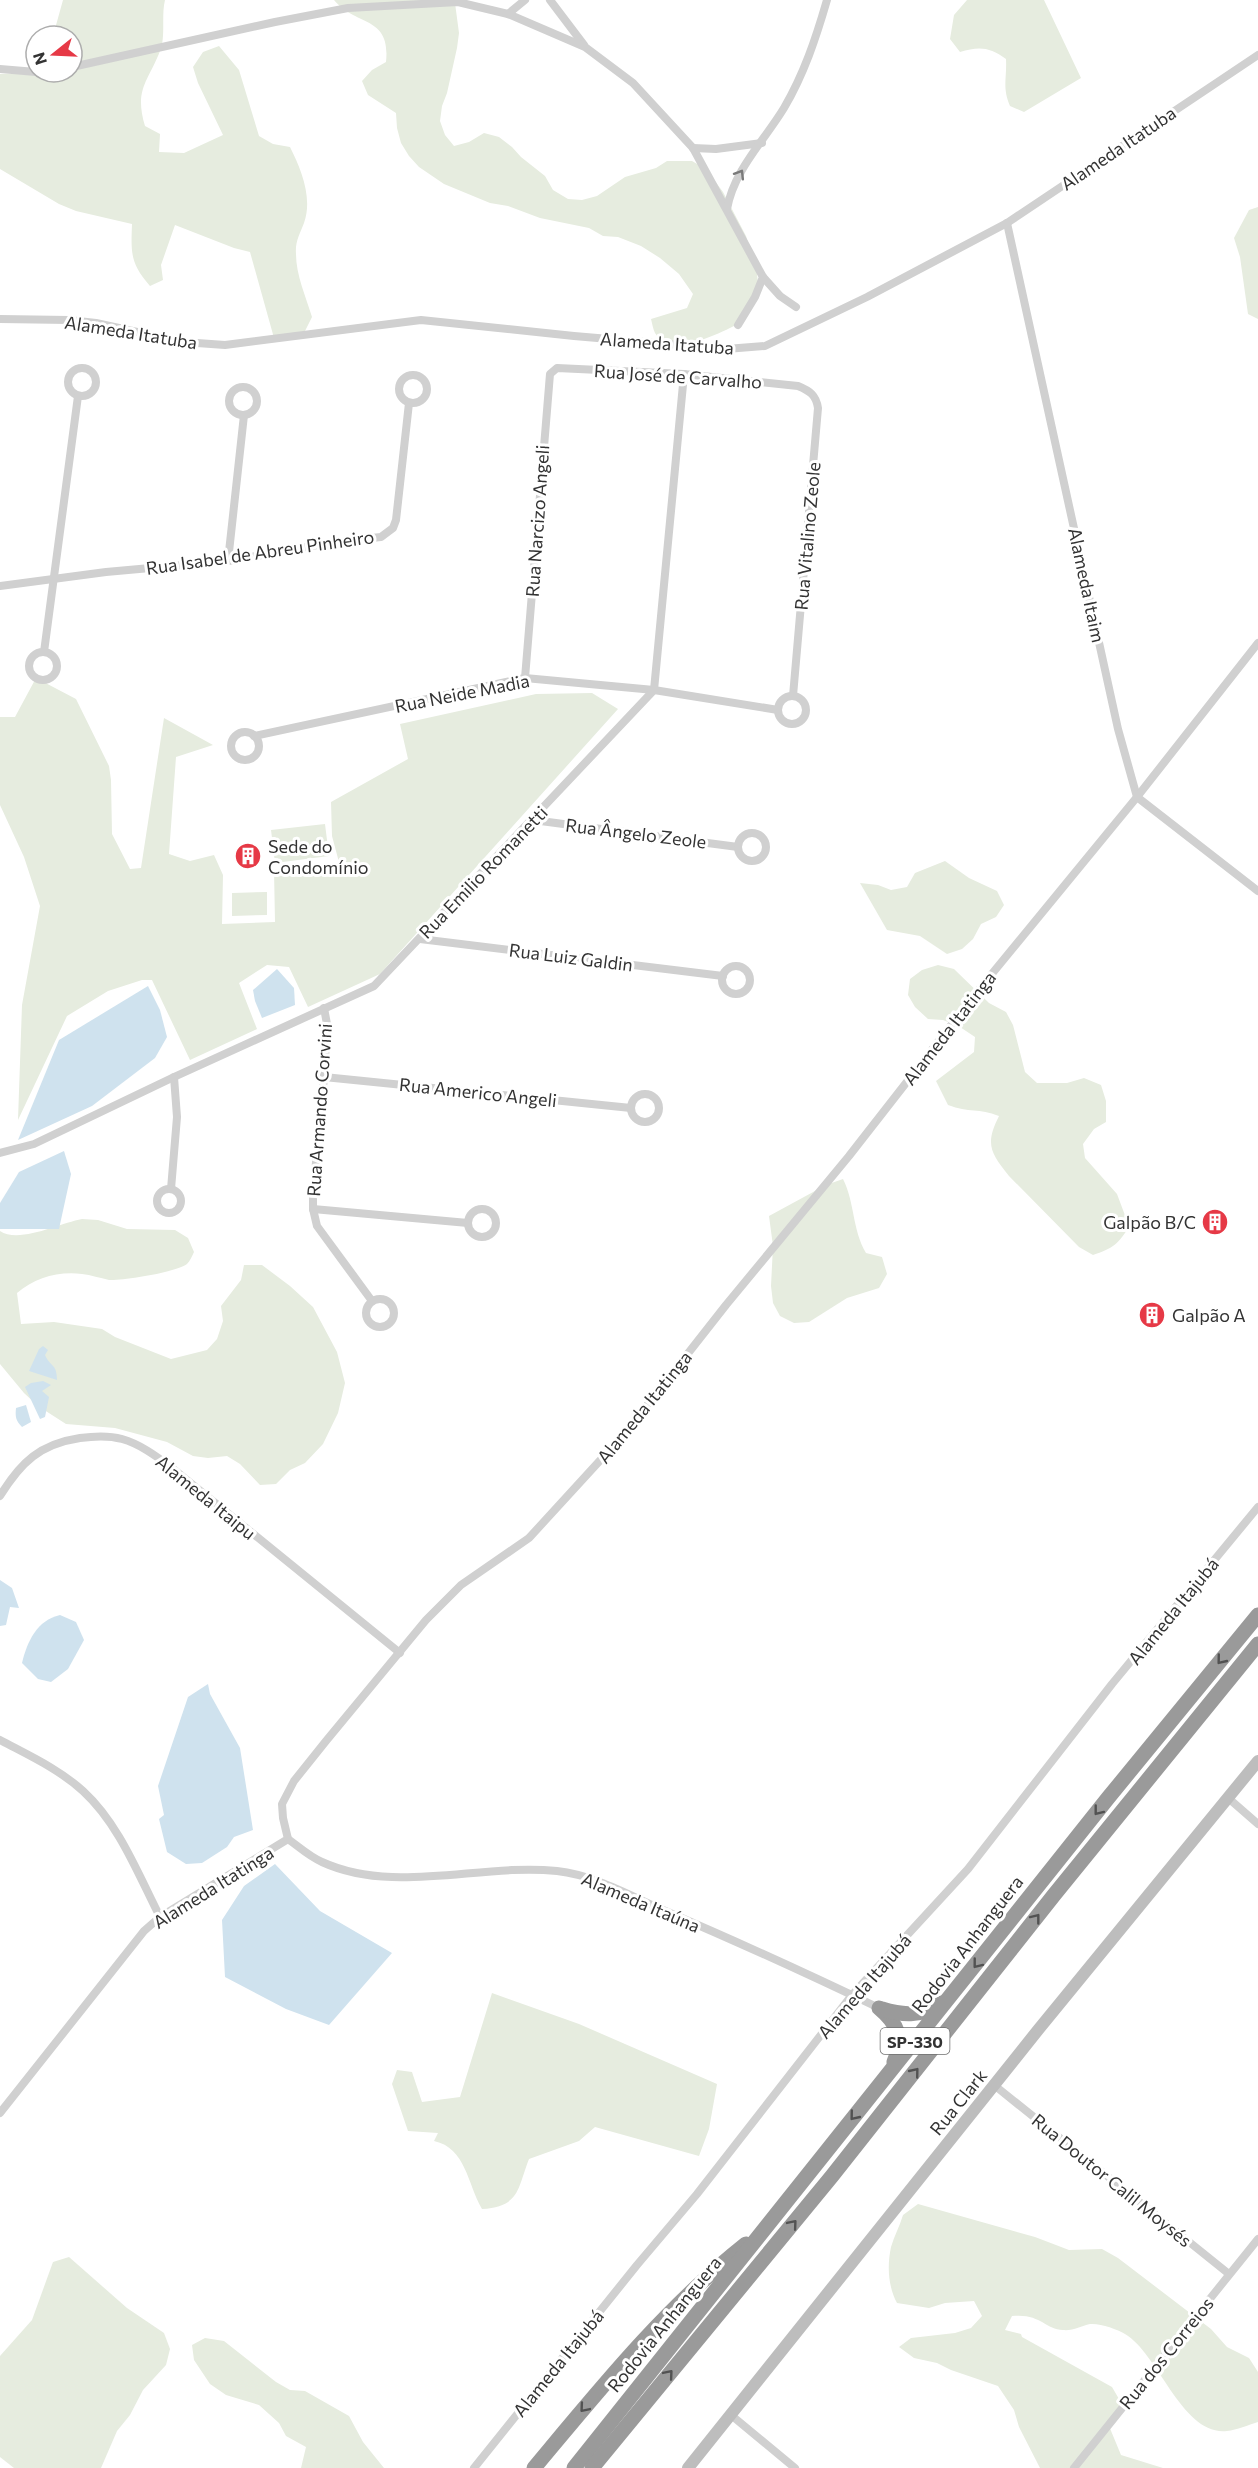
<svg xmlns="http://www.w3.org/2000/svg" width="1258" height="2468" viewBox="0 0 1258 2468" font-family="Commissioner,sans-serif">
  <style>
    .green { fill: #e6ecdf }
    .water { fill: #cfe2ee }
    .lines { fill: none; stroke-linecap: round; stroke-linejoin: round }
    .street { stroke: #d0d0d0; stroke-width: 8 }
    .secondary { stroke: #bdbdbd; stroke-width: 12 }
    .highway { stroke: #9a9a9a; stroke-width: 15 }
    .oneway { stroke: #7a7a7a }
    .oneway2 { stroke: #525252 }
    .labels { text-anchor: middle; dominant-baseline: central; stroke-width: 6; stroke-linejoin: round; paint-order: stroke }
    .shield { fill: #fff; stroke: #707070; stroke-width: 1.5 }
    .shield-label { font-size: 16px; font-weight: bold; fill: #333 }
    .street-label { font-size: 18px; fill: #333; stroke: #fff }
    .poi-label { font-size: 18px; fill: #333; stroke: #fff; text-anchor: start }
  </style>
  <rect width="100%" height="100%" fill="#fff"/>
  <g class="green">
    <path d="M63,0h102c-4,16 1,36 -5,51 -12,31 -26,38 -15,75l15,8 -1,18 25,1 39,-18 -25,-52 -5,-16 10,-15 16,-6 20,24 20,66 14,8 17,3c11,22 23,51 14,76 -4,11 -9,18 -8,31 0,21 10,43 16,63l-7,14 -31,7 -24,-86 -16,-4 -59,-23 -14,40 2,15 -13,6c-20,-23 -19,-33 -18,-62l-56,-13 -17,-7 -59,-35v-95l72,-2v-36h-19z"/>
    <path d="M334,0h127l-6,3 4,30 -2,15 -10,45 -5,13 -2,15 5,14 9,11 15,-4 15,-9 15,4 13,10 9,10 24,19 8,14 15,9 14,1 15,-4 28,-19 31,-9 11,-7h25l14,8 17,23 23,44 10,30 2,16 -15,39c-19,11 -72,38 -88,12 -2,-4 -3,-10 -4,-14l36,-11 6,-14 -14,-20 -19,-16 -19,-12 -23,-9 -15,-1 -14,-8 -49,-10 -32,-12 -18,-3 -46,-19 -25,-17 -10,-11 -8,-13 -4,-15 -1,-15 -28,-18 -6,-14 10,-11 14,-8c5,-47 -30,-35 -52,-62z"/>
    <path d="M967,0h77l37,78 -57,34 -14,-6c-8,-19 -3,-27 -4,-47 -16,-12 -27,-13 -46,-7l-10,-13 4,-24z"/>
    <path d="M1258,207v112l-10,-5 -8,-57 -6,-19 15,-28z"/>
    <path d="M36,678l40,21 33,67 2,14 1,54 18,35 11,-1 23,-150 49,27 -37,12 -7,97 21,7 24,-6 9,20 -1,49 53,-2 -1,-52 66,-4 -8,-30 -1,-34 77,-43 -8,-35 136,-30 56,-1 26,16 -238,265 -72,33 -19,-40 -22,-2 -28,18 18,46 -67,31 -38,-80h-10l-34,11 -41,25 -49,104 4,-115 18,-99 -16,-49 -24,-52v-88h15z"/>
    <path d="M325,824l4,32 -54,7 -4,-33z"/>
    <path d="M945,861l24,17 28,13 7,14 -8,12 -15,7 -8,15 -11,10 -15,5 -27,-18 -33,-6 -27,-47 18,2 13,5 16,-3 8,-14z"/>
    <path d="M267,892v23l-35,1v-23z"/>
    <path d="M938,965l16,4 35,34 17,9 7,13 12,47 12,11h30l17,-5 17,7 5,16v21l-12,7 -11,15 2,14 32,36 12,32c-9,17 -17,23 -36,29l-14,-8 -70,-71c-19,-24 -24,-32 -10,-60 -20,-8 -30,-3 -51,-11l-12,-24 38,-29 1,-15 -15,-10 -17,-7 -15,-1 -13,-12 -7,-12 2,-16 12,-9z"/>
    <path d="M843,1179c12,24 9,50 23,74l16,4 5,17 -8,14 -32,10 -38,24 -15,1 -14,-7 -7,-13 -2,-17 2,-40 -4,-30 57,-31z"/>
    <path d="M82,1219l16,1 29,9 48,1 13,8 6,14c-2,4 -4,9 -7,12 -10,8 -65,17 -78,16 -9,-2 -18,-5 -27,-6 -24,-3 -47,4 -65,19l4,31 33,-2 48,7 13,8 56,22 36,-9 10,-11 6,-18 -2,-15 20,-26 3,-15h18l28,21 23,21 24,45 8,31 -7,30 -15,31 -18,19 -15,7 -14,14 -16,1 -20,-21 -13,-8 -19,2 -15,-2 -26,-14 -52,-14 -49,-4 -28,-18 -14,-13 -24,-29v-133c19,13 60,-8 82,-12z"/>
    <path d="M492,1993l87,31 138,60 -8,45 -10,27 -104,-29 -16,14 -50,18c-12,31 -9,47 -47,50 -15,-26 -16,-61 -48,-68l4,-8 -30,-2 -16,-47 5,-14 15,2 10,30 38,-5z"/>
    <path d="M918,2204l117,33 34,13 33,-1 16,9 93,71 16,18 22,11 9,14v50c-10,3 -21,8 -31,9 -45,5 -68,-77 -102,-97 -8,-5 -25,-11 -35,-10 -9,2 -17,7 -27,6 -18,-1 -23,-17 -51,-14l-7,14 16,4 1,3 90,50 7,12 1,15 -11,12 12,29 42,13h-123l-21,-41 -5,-17 -16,-24 -47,-16 -14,-7 -23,-5 -15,-11 12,-9 44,-5 16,-5 11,-12 -8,-15 -29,2 -16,5 -32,-5c-9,-17 -10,-37 -6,-56 3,-11 9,-21 12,-32z"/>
    <path d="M69,2257l58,51 37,25 6,16 -4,16 -23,25 -13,25 -13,16 -16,37h-87l-14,-11v-101l32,-36 21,-58z"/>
    <path d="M205,2338l19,3 52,41 14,8 15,1 44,25 14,26 21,26h-83l5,-21 -20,-11 -7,-13 -20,-18 -33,-10 -16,-11 -16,-24 -2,-15z"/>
  </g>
  <g class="water">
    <path d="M277,969l17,19 1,17 -33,13 -7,-17 -2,-11z"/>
    <path d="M148,986l12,24 7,27 -12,21 -63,48 -74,34 41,-100z"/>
    <path d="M64,1151l7,23 -12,55h-59v-26l19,-31z"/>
    <path d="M43,1346l5,4 -3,5c5,12 12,8 12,25l-28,-9 10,-22z"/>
    <path d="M43,1381l8,4 -9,6 7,6 -4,20 -5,2 -15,-32 6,-4z"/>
    <path d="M26,1405l5,17 -9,5c-6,-6 -7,-10 -6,-19z"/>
    <path d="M0,1580l12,8 7,20 -9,-1 -4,18 -6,1z"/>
    <path d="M60,1615l16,7 8,18 -16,29 -17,13 -13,-3 -16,-16c5,-21 15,-43 38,-48z"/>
    <path d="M208,1684l2,10 30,54 13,82 -19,7 -7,10 -25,16 -16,1 -19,-12 -8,-33 5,-4 -6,-29 30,-89z"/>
    <path d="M275,1864l45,47 72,42 -63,72 -43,-16 -61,-32 -3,-57 22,-34z"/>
  </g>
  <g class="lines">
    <g class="street">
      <path d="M550,0l34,45"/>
      <path d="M508,14l17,-14"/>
      <path d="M72,67l203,-45 73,-14 110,-6 50,12 77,33 48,36 60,65 70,129 -8,20 -17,28"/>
      <path d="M0,69l36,3"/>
      <path d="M693,148l23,1 46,-6"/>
      <path d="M727,209c7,-39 37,-68 57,-101 20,-34 32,-70 43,-108"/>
      <path d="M1007,223l111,506 19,68 121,94"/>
      <path d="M763,277l17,19 16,11"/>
      <path d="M0,319l69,1 27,3 87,19 42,3 196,-25 153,16 152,13 39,-3 102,-49 140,-74 251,-168"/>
      <circle cx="82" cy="382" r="14"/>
      <circle cx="413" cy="389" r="14"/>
      <circle cx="243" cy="401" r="14"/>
      <path d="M228,561l16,-146"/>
      <path d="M0,586l106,-14 122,-11 106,-19 47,-5 12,-9 3,-8 13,-117"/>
      <path d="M44,652l34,-256"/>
      <circle cx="43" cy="666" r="14"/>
      <path d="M525,678l25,-304 7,-6 127,6 114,12c12,5 18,9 20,22l-25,288"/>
      <circle cx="792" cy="710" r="14"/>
      <circle cx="245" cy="746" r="14"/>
      <path d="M254,736l271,-58 129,12 124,20"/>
      <path d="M533,820l205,27"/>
      <circle cx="752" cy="847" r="14"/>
      <path d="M420,939l303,37"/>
      <circle cx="736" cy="980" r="14"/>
      <path d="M324,1008l3,16 -3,53 -11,117v15l4,17 55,75"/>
      <path d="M324,1077l307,31"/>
      <circle cx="645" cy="1108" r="14"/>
      <path d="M0,1153l34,-9 140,-67 200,-91 280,-296 30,-316"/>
      <circle cx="169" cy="1201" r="12"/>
      <path d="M171,1189l6,-72 -3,-40"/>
      <path d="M313,1209l155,14"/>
      <circle cx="482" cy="1223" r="14"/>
      <circle cx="380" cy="1313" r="14"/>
      <path d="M0,1496c21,-34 40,-52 80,-58 14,-2 28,-3 42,1 18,5 34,17 49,28l229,186"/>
      <path d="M0,1740c28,15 59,29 83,51 36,33 55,83 77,126"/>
      <path d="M1227,1797l31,27"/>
      <path d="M288,1839c11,8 22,18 34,23 72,33 158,1 235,9 37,4 72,24 106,39 73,31 145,64 216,98"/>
      <path d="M994,2085l235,189"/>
      <path d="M0,2113l144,-182 16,-14 128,-78 -5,-21 -1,-14 12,-23 32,-40 100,-121 35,-35 68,-47 98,-107 99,-126 123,-149 128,-164 160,-195 121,-154"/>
      <path d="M731,2415l64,53"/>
      <path d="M474,2468l163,-203 60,-71 155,-199 116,-126 144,-185 146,-177"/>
      <path d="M1074,2468l184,-229"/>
    </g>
    <path class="secondary" d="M688,2468l350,-438 220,-269"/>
    <g class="highway">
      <path d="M879,2008c19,16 25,30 15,54"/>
      <path d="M882,2009c23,7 39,7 60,-6"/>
      <path d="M534,2468c66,-79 131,-160 212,-224"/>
      <path d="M574,2468l534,-670 150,-183"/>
      <path d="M592,2468l240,-292 222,-281 204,-251"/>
    </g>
  </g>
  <defs><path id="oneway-chevron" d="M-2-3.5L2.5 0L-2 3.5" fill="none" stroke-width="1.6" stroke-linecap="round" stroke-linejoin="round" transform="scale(1.5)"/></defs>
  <use class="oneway" href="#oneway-chevron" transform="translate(740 174) rotate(-58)"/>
  <g class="oneway2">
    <use href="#oneway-chevron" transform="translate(1221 1660) rotate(129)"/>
    <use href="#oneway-chevron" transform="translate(1098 1811) rotate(128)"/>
    <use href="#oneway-chevron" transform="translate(1036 1918) rotate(-52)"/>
    <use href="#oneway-chevron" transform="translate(977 1964) rotate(128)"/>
    <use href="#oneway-chevron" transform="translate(915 2072) rotate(-51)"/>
    <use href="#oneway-chevron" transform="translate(854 2116) rotate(129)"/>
    <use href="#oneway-chevron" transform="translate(793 2224) rotate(-50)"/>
    <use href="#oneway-chevron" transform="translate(669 2374) rotate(-50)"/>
    <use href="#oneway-chevron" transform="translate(584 2408) rotate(130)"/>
  </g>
  <defs>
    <symbol id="building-disc" viewBox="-11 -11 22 22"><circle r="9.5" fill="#e63946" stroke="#fff"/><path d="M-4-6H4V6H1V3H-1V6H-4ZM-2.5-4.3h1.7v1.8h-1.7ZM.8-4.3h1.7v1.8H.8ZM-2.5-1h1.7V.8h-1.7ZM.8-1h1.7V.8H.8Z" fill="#fff"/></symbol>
  </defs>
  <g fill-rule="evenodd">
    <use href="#building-disc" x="233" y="841" width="30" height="30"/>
    <use href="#building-disc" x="1200" y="1207" width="30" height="30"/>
    <use href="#building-disc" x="1137" y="1300" width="30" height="30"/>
  </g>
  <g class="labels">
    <rect class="shield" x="880.5" y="2028" width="69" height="26" rx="4.5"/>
    <g class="shield-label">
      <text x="915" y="2041">SP-330</text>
    </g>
    <g class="street-label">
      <text transform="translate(1118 148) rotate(-34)">Alameda Itatuba</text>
      <text transform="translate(131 332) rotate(9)">Alameda Itatuba</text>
      <text transform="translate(667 343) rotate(4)">Alameda Itatuba</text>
      <text transform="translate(678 376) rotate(4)">Rua José de Carvalho</text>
      <text transform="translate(537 521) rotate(-86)">Rua Narcizo Angeli</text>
      <text transform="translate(807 536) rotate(-85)">Rua Vitalino Zeole</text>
      <text transform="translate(260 552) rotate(-8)">Rua Isabel de Abreu Pinheiro</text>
      <text transform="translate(1087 585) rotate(78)">Alameda Itaim</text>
      <text transform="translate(462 693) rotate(-11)">Rua Neide Madia</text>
      <text transform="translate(636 833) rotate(7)">Rua Ângelo Zeole</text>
      <text transform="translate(483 872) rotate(-46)">Rua Emilio Romanetti</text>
      <text transform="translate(571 957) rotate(7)">Rua Luiz Galdin</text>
      <text transform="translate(949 1028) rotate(-52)">Alameda Itatinga</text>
      <text transform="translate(478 1092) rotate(6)">Rua Americo Angeli</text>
      <text transform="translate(319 1110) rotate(-86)">Rua Armando Corvini</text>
      <text transform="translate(644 1407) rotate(-51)">Alameda Itatinga</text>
      <text transform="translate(206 1497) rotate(39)">Alameda Itaipu</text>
      <text transform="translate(1173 1611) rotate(-51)">Alameda Itajubá</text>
      <text transform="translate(213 1887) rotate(-32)">Alameda Itatinga</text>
      <text transform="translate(641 1902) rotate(23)">Alameda Itaúna</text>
      <text transform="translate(967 1944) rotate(-52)">Rodovia Anhanguera</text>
      <text transform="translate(864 1986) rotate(-49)">Alameda Itajubá</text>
      <text transform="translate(958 2102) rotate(-51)">Rua Clark</text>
      <text transform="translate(1112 2180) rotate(39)">Rua Doutor Calil Moysés</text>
      <text transform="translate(664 2324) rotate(-51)">Rodovia Anhanguera</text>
      <text transform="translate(1166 2353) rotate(-51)">Rua dos Correios</text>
      <text transform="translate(558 2363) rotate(-51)">Alameda Itajubá</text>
    </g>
    <g class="poi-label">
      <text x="268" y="846">Sede do<tspan x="268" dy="21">Condomínio</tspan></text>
      <text x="1196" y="1222" text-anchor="end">Galpão B/C</text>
      <text x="1172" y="1315">Galpão A</text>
    </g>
  </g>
  <g transform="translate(54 54) rotate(252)"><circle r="28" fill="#ffffff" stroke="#adadad" stroke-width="1.5"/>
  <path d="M0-4.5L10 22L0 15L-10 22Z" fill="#e63946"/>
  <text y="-9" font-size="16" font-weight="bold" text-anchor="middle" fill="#333333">N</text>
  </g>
</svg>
